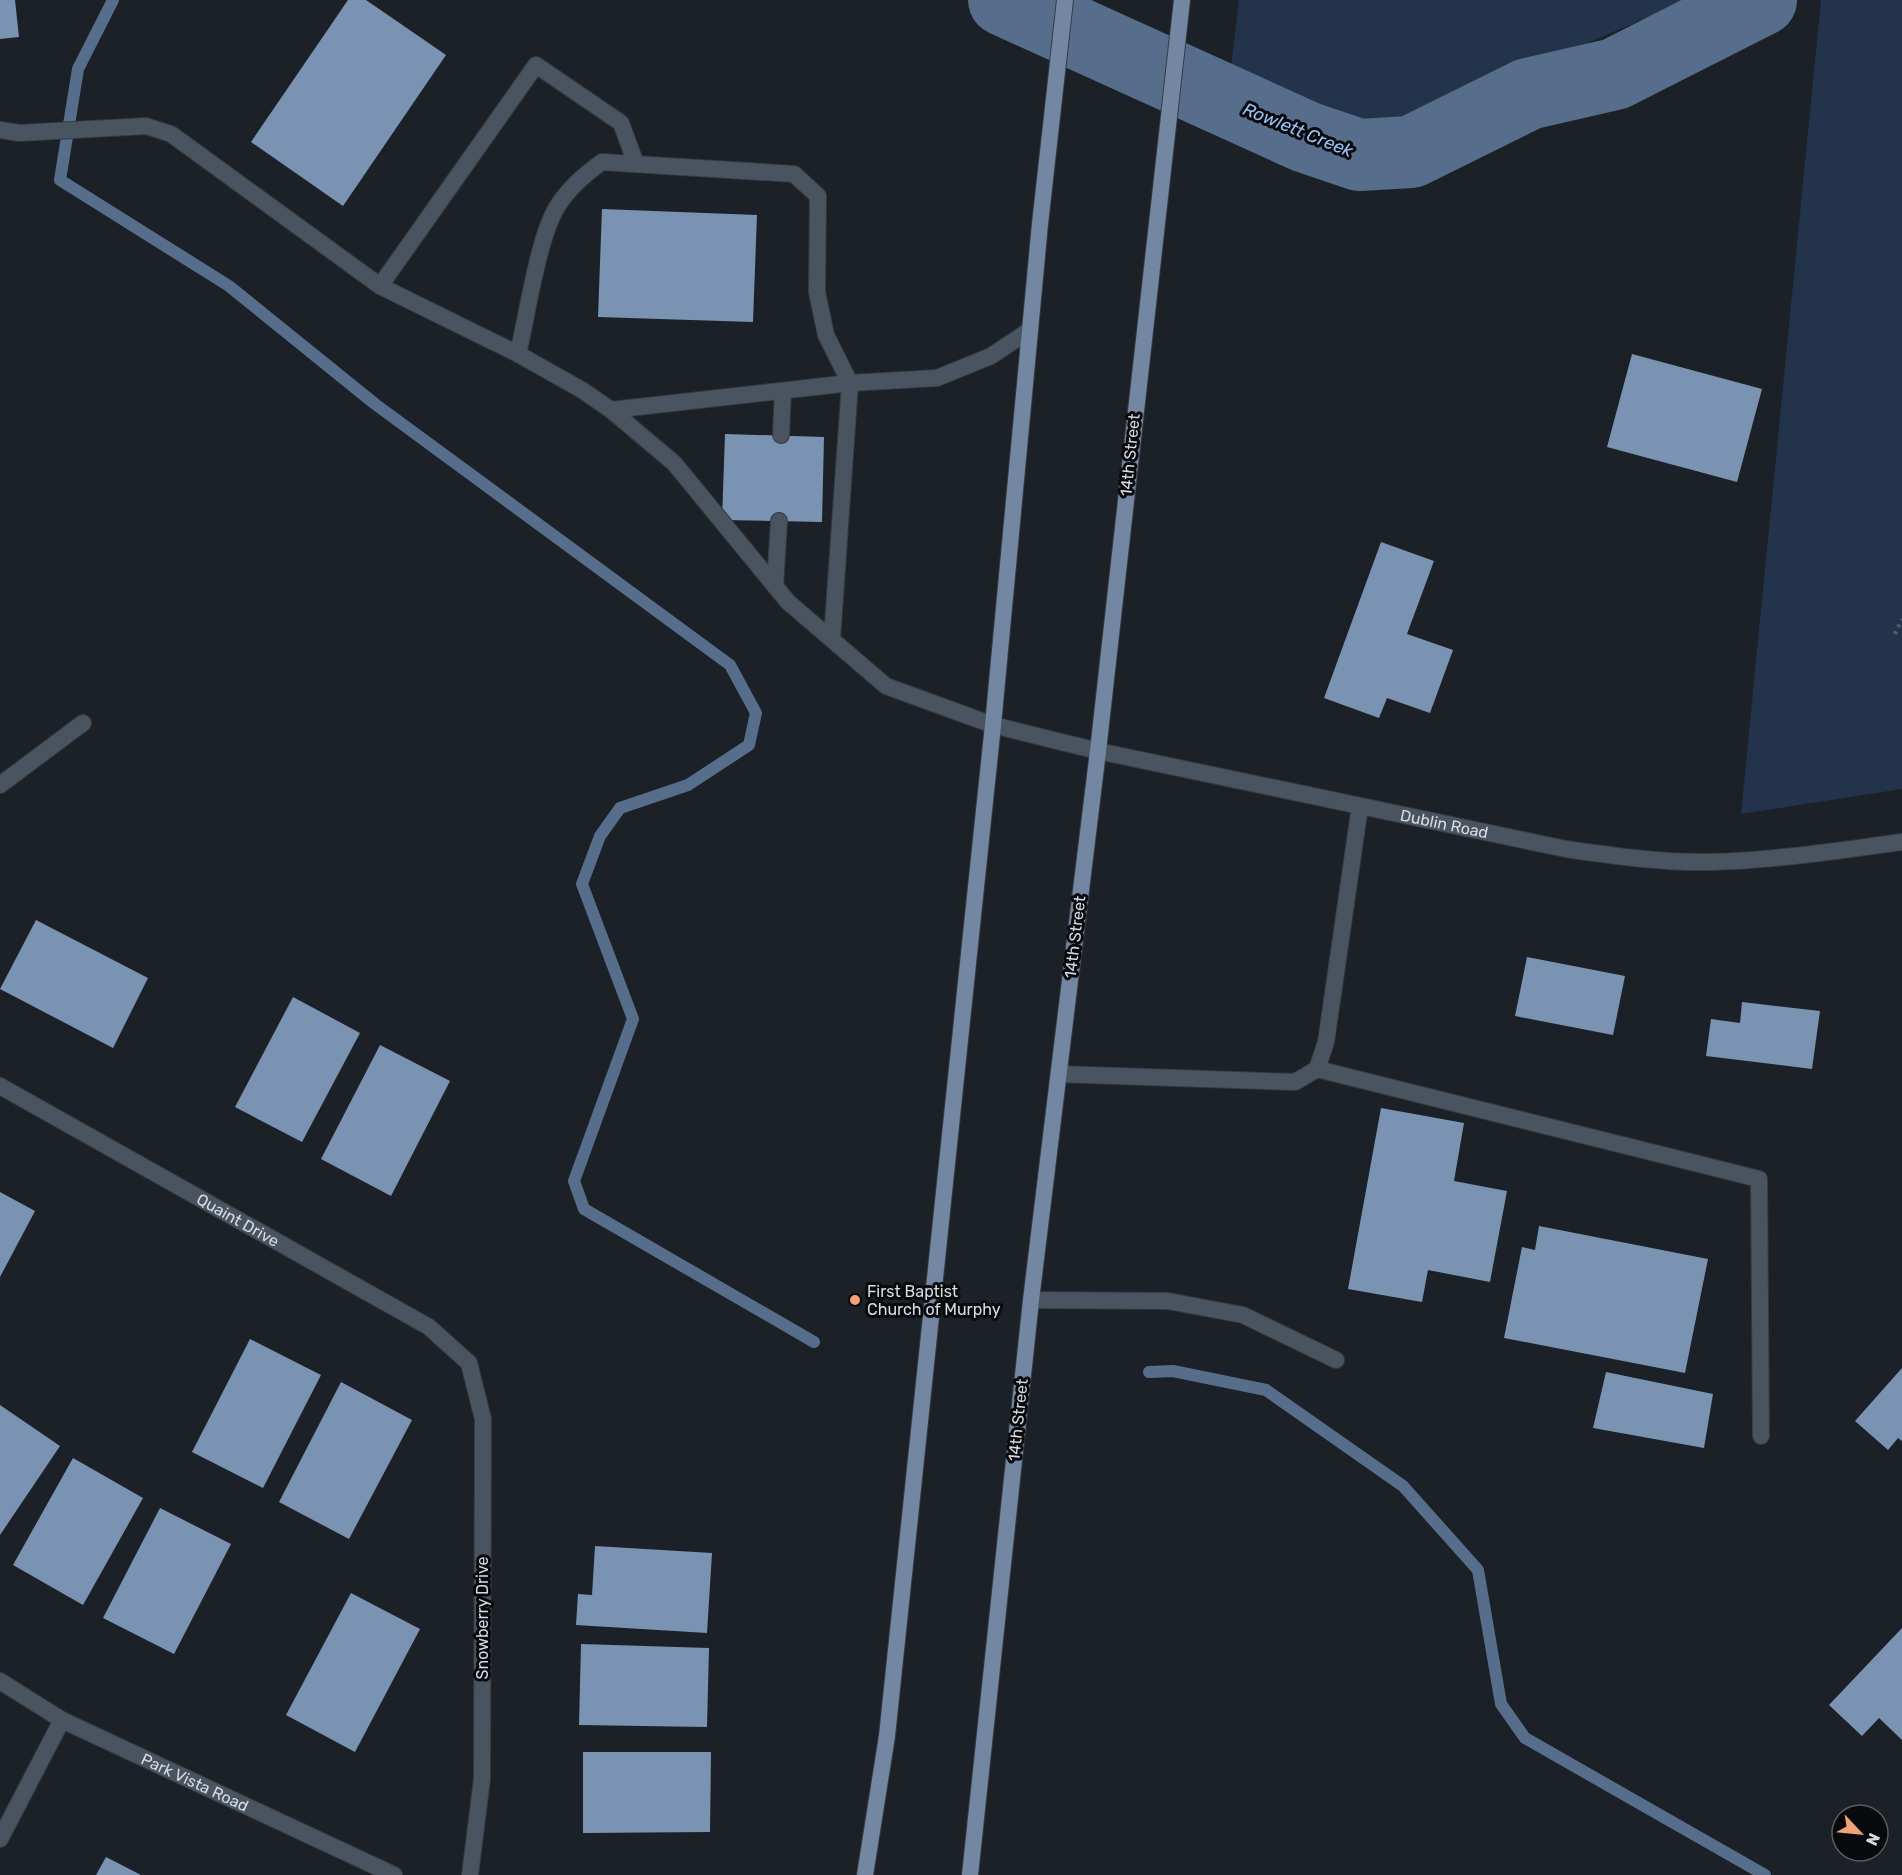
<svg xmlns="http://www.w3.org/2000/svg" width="1902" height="1875" viewBox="0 0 1902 1875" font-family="Rubik,sans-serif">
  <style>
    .green { fill: #22334b }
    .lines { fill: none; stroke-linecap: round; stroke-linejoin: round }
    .stream { stroke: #566d8b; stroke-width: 12 }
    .river { stroke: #566d8b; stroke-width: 72 }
    .building { fill: #7b93b3 }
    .service-casing { stroke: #363b41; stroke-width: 18 }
    .minor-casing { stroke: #363b41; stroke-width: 18 }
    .primary-casing { stroke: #363b41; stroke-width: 18 }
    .path { stroke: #5a5e64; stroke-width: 4; stroke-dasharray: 3 4.5; stroke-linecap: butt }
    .service { stroke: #4a5461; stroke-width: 16 }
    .minor { stroke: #4a5461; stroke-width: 16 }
    .primary { stroke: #7387a2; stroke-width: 16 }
    .poi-dot { fill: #f1a17b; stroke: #080a0d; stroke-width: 2 }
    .labels { text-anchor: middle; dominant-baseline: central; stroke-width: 6; stroke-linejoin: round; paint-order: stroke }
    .street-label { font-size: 16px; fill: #d8dbe0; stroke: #080a0d }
    .poi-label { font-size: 16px; fill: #d8dbe0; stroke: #080a0d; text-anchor: start }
    .water-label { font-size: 18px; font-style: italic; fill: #9bc1f6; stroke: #080a0d }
  </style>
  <rect width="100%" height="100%" fill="#1c2127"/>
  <g class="green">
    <path d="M1239,0h449l-310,133 -149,-49z"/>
    <path d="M1821,0h81v789l-161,25z"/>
  </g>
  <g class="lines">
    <g class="stream">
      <path d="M113,0l-35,69 -18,111 169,106 146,118 355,261 26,48 -7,32 -61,40 -68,23 -20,28 -18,48 51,135 -59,162 10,28 230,133"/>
      <path d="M1149,1372l24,-1 93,19 137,96 75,84 23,134 24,34 240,137"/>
    </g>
    <path class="river" d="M1004,0l302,137 53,18 52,-3 117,-58 87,-20 146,-74"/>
  </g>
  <g class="building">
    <path d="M0,0h15l4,37 -19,2z"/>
    <path d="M348,0h18l80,55 -103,151 -92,-64z"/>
    <path d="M602,209l155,6 -4,107 -155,-5z"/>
    <path d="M1632,354l130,35 -25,93 -130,-35z"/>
    <path d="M725,434l99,3 -2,85 -100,-2z"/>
    <path d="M1381,542l53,19 -27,73 46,16 -23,63 -43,-15 -8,20 -55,-20z"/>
    <path d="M36,920l112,58 -35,70 -113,-59z"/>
    <path d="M1527,957l98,19 -12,59 -98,-19z"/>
    <path d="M293,997l67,36 -58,109 -67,-35z"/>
    <path d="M1742,1002l78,9 -8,58 -106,-13 5,-37 29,4z"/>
    <path d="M380,1045l70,36 -59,115 -70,-37z"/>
    <path d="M1381,1108l83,15 -10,58 53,10 -17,91 -62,-12 -6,32 -74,-13z"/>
    <path d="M0,1192l35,19 -35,66z"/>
    <path d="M1539,1226l169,33 -23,114 -181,-35 18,-91 13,3z"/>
    <path d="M250,1339l71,36 -58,113 -71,-36z"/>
    <path d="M1902,1368v73l-4,-3 -10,12 -33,-29z"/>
    <path d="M1606,1372l107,22 -9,54 -111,-20z"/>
    <path d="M341,1382l71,38 -63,119 -70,-37z"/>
    <path d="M0,1405l60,41 -60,89z"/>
    <path d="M73,1458l70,40 -60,107 -70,-40z"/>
    <path d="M160,1508l71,36 -57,110 -71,-36z"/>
    <path d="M595,1546l117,7 -5,80 -131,-8 2,-31 14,1z"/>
    <path d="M351,1593l69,36 -65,123 -69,-37z"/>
    <path d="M1902,1628v112l-23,-22 -17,18 -33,-31z"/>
    <path d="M581,1644l128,4 -2,79 -128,-2z"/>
    <path d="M583,1752h128l-1,80 -127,1z"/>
    <path d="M106,1857l35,18h-45z"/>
  </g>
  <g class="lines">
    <defs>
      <g id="service">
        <path d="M0,130l19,3 127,-7 25,8 209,152 138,68"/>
        <path d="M380,286l156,-221 85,58 15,41"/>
        <path d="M611,410l239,-27 87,-5 54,-22 39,-26"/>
        <path d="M781,435l2,-44"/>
        <path d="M775,586l4,-65"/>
        <path d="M832,639l18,-256 -24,-48 -9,-43 1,-96 -24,-22 -192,-12c-17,12 -34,27 -45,45 -19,31 -30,109 -39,147l64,36 29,20 63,53 114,139 98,84 107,39"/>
        <path d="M1317,1069l442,110 2,257"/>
        <path d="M1059,1074l236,8 22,-13 9,-27 34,-236"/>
        <path d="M1031,1300l137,1 75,14 93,45"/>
      </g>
      <g id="minor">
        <path id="s1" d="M993,725l105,26 468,98c48,7 97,14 145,13 64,-2 128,-11 191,-20"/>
        <path d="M0,785l83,-62"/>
        <path id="s2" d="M0,1086l429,241 40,36 14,56 -1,360 -12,96"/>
        <path id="s3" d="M0,1681l62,39 332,155"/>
        <path d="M0,1839l62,-119"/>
      </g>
      <g id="primary">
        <path d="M865,1875l22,-139 106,-1011 47,-501 25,-224"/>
        <path d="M970,1875l61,-575 67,-549 84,-751"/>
      </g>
    </defs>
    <use href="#service" class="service-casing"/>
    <use href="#minor" class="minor-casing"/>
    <use href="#primary" class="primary-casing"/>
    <path class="path" d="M1895,634l7,-15"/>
    <use href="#service" class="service"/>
    <use href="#minor" class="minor"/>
    <use href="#primary" class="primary"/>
  </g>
  <circle class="poi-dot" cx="855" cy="1300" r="6"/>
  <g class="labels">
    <g class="street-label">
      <text transform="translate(1130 455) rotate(-84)">14th Street</text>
      <text stroke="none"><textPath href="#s1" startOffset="462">Dublin Road</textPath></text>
      <text transform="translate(1075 937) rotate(-83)">14th Street</text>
      <text stroke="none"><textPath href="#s2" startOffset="273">Quaint Drive</textPath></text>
      <text transform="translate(1018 1420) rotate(-84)">14th Street</text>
      <text transform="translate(482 1618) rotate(-90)">Snowberry Drive</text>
      <text stroke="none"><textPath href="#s3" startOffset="220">Park Vista Road</textPath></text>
    </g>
    <g class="poi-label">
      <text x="867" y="1291">First Baptist<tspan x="867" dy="18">Church of Murphy</tspan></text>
    </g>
    <g class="water-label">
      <text transform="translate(1298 130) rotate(22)">Rowlett Creek</text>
    </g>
  </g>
  <g transform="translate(1860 1833) rotate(116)"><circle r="28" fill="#080a0d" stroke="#5b5e61" stroke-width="1.5"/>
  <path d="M0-4.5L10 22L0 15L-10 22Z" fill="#f1a17b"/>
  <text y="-9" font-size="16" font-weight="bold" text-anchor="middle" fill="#d8dbe0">N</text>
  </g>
</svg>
